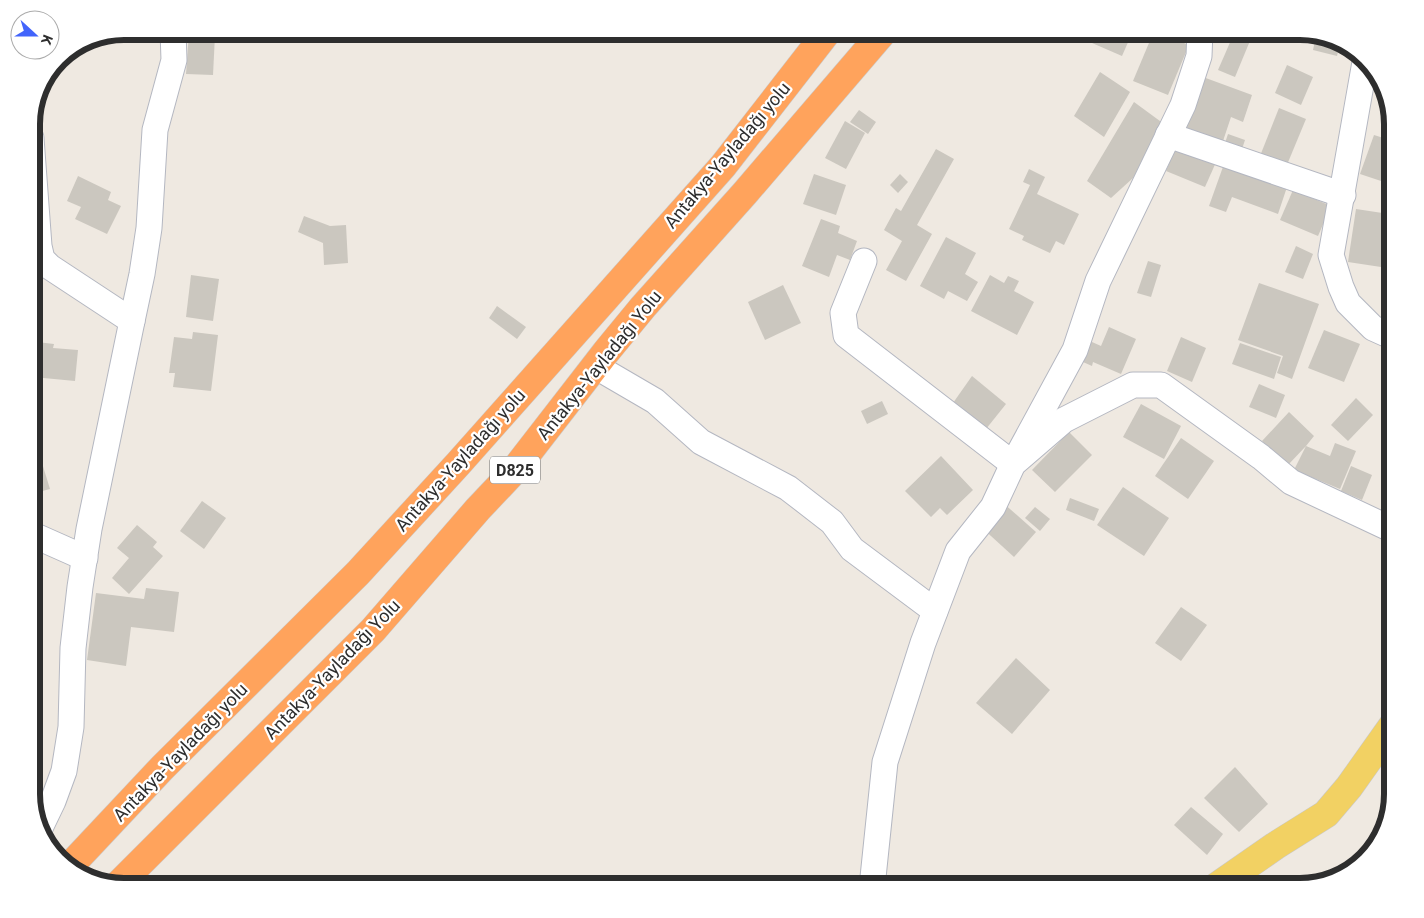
<svg xmlns="http://www.w3.org/2000/svg" width="1424" height="918" viewBox="0 0 1424 918" font-family="Roboto,sans-serif">
  <style>
    .building { fill: #cbc7bf }
    .lines { fill: none; stroke-linecap: round; stroke-linejoin: round }
    .minor-casing { stroke: #b4b7c1; stroke-width: 27 }
    .major-casing { stroke: #c9c9c9; stroke-width: 29 }
    .highway-casing { stroke: #c9c9c9; stroke-width: 29 }
    .minor { stroke: #fff; stroke-width: 25 }
    .major { stroke: #f2d163; stroke-width: 28 }
    .highway { stroke: #ffa35c; stroke-width: 28 }
    .labels { text-anchor: middle; dominant-baseline: central; stroke-width: 4.5; stroke-linejoin: round; paint-order: stroke }
    .shield { fill: #fff; stroke: #6d6d6d; stroke-width: 1 }
    .shield-label { font-size: 16px; font-weight: bold; fill: #2e2e2e }
    .street-label { font-size: 18px; fill: #2e2e2e; stroke: #fff }
    .rim { fill: none; stroke: #2e2e2e; stroke-width: 6 }
  </style>
  <rect width="100%" height="100%" fill="#efe9e1"/>
  <g class="building">
    <path d="M986,31h19l-5,9z"/>
    <path d="M1070,31h63l-11,25 -53,-23z"/>
    <path d="M1154,31l35,14 -21,50 -35,-14z"/>
    <path d="M1235,31h7l10,5 -17,41 -17,-7z"/>
    <path d="M189,33l26,2 -2,40 -27,-1z"/>
    <path d="M1316,36l24,7 -3,13 -24,-6z"/>
    <path d="M1287,65l26,12 -12,28 -26,-12z"/>
    <path d="M1100,72l30,20 -26,45 -30,-21z"/>
    <path d="M1203,77l49,18 -9,27 -12,-5 -10,30 -38,-14z"/>
    <path d="M1381,81l3,10 1,5 -8,-4z"/>
    <path d="M1134,102l30,22 -31,54 -22,20 -24,-17z"/>
    <path d="M1279,108l27,11 -22,53 -26,-11z"/>
    <path d="M859,110l17,12 -8,12 -18,-12z"/>
    <path d="M845,121l20,12 -19,36 -21,-11z"/>
    <path d="M1228,134l17,6 -5,15 -17,-6z"/>
    <path d="M1374,135l19,6v44l-33,-11z"/>
    <path d="M1177,144l40,16 -12,27 -39,-16z"/>
    <path d="M936,149l18,10 -37,66 15,9 -26,47 -20,-11 16,-29 -18,-11 12,-22 5,3z"/>
    <path d="M1224,164l63,23 -9,27 -46,-17 -6,15 -17,-6z"/>
    <path d="M1029,169l16,8 -8,17 42,20 -15,31 -8,-4 -6,12 -28,-13 2,-4 -15,-7 21,-44 -7,-3z"/>
    <path d="M814,174l32,11 -10,30 -33,-11z"/>
    <path d="M900,174l8,8 -10,11 -8,-8z"/>
    <path d="M78,176l33,16 -3,8 13,6 -14,28 -32,-15 6,-12 -14,-6z"/>
    <path d="M1293,190l38,16 -13,30 -38,-16z"/>
    <path d="M1356,209l33,5 -8,53 -33,-5z"/>
    <path d="M304,216l26,10 16,-1 2,38 -24,2 -1,-22 -25,-11z"/>
    <path d="M821,219l19,7 -2,7 19,8 -7,19 -13,-5 -8,22 -27,-11z"/>
    <path d="M946,237l30,16 -11,21 13,8 -11,19 -19,-10 -4,8 -24,-13z"/>
    <path d="M1296,246l17,8 -10,25 -18,-7z"/>
    <path d="M1148,261l13,4 -10,32 -14,-4z"/>
    <path d="M191,275l28,4 -6,42 -27,-4z"/>
    <path d="M990,275l14,8 4,-7 11,5 -5,10 20,11 -17,33 -46,-24z"/>
    <path d="M1259,283l60,21 -27,75 -15,-6 6,-17 -45,-16z"/>
    <path d="M783,285l18,38 -36,17 -17,-38z"/>
    <path d="M31,287l8,5 -8,11z"/>
    <path d="M497,306l29,21 -9,12 -28,-21z"/>
    <path d="M1109,327l27,12 -15,35 -28,-12 -1,4 -18,-8 9,-20 18,8z"/>
    <path d="M1324,330l36,14 -16,38 -36,-14z"/>
    <path d="M193,332l25,3 -7,56 -38,-4 2,-14h-6l5,-36 18,2z"/>
    <path d="M1181,337l25,11 -14,34 -25,-11z"/>
    <path d="M37,342l17,2 -1,4 25,2 -3,31 -42,-4z"/>
    <path d="M1240,343l41,14 -7,22 -42,-15z"/>
    <path d="M972,376l34,28 -20,25 -33,-26z"/>
    <path d="M1259,384l26,11 -9,23 -27,-11z"/>
    <path d="M1356,398l17,17 -25,26 -17,-16z"/>
    <path d="M882,401l6,13 -21,10 -6,-13z"/>
    <path d="M1141,404l40,22 -17,33 -41,-22z"/>
    <path d="M1289,412l25,24 -8,10 24,10 5,-13 21,8 -16,38 -46,-19 12,-24 -18,19 -26,-24z"/>
    <path d="M1393,425v21l-8,-3z"/>
    <path d="M1069,432l23,23 -37,37 -23,-22z"/>
    <path d="M1181,438l33,23 -26,38 -33,-23z"/>
    <path d="M941,456l32,34 -26,25 -7,-7 -9,9 -26,-26z"/>
    <path d="M42,463l8,26 -19,5v-28z"/>
    <path d="M1351,466l21,9 -10,25 -21,-9z"/>
    <path d="M1123,487l46,31 -25,38 -47,-31z"/>
    <path d="M1070,498l29,11 -5,12 -28,-11z"/>
    <path d="M202,501l24,17 -22,31 -24,-18z"/>
    <path d="M1002,502l34,30 -22,25 -34,-31z"/>
    <path d="M1035,507l15,12 -10,12 -15,-13z"/>
    <path d="M137,525l20,17 -4,5 10,9 -34,38 -17,-16 17,-20 -12,-10z"/>
    <path d="M146,588l33,4 -5,40 -43,-5 -5,39 -39,-6 9,-67 48,6z"/>
    <path d="M1181,607l26,18 -26,36 -26,-18z"/>
    <path d="M1016,658l34,32 -38,44 -36,-31z"/>
    <path d="M1235,767l33,37 -29,28 -35,-34z"/>
    <path d="M1191,807l32,27 -16,21 -33,-30z"/>
  </g>
  <g class="lines">
    <defs>
      <g id="minor">
        <path d="M1365,62l-34,193 10,32 7,16 25,25 20,9"/>
        <path d="M1168,135l175,60"/>
        <path d="M31,138l8,108 3,13 8,8 82,54 -43,208 -9,58 -7,61 -2,79 -7,44 -11,30 -13,27"/>
        <path d="M864,261l-21,52 3,22 167,129 62,-114 23,-69 85,-176 16,-49 1,-25"/>
        <path d="M132,321l10,-47 7,-46 6,-98 19,-70 -1,-29"/>
        <path d="M595,366l60,35 46,41 87,46 44,34 20,27 83,62"/>
        <path d="M31,534l54,24"/>
        <path d="M872,887l13,-125 38,-119 35,-92 35,-44 20,-43 51,-44 69,-35h28l100,72 30,25 102,48"/>
      </g>
      <path id="major" d="M1216,887l59,-41 51,-32 23,-27 44,-62"/>
      <g id="highway">
        <path d="M69,867l93,-99 196,-195 100,-109 265,-298 105,-135"/>
        <path d="M118,885l255,-255 105,-121 35,-37 93,-120 37,-45 102,-114 139,-162"/>
      </g>
    </defs>
    <use href="#minor" class="minor-casing"/>
    <use href="#major" class="major-casing"/>
    <use href="#highway" class="highway-casing"/>
    <use href="#minor" class="minor"/>
    <use href="#major" class="major"/>
    <use href="#highway" class="highway"/>
  </g>
  <g class="labels">
    <rect class="shield" x="490" y="456.5" width="50" height="27" rx="4"/>
    <g class="shield-label">
      <text x="515" y="470">D825</text>
    </g>
    <g class="street-label">
      <text transform="translate(727 155) rotate(-50)">Antakya-Yayladağı yolu</text>
      <text transform="translate(599 365) rotate(-51)">Antakya-Yayladağı Yolu</text>
      <text transform="translate(460 460) rotate(-48)">Antakya-Yayladağı yolu</text>
      <text transform="translate(332 669) rotate(-46)">Antakya-Yayladağı Yolu</text>
      <text transform="translate(180 752) rotate(-46)">Antakya-Yayladağı yolu</text>
    </g>
  </g>
  <path d="M0 0H1424V918H0ZM124 40H1300A84 84 0 0 1 1384 124V794A84 84 0 0 1 1300 878H124A84 84 0 0 1 40 794V124A84 84 0 0 1 124 40Z" fill="#fff" fill-rule="evenodd"/>
  <path class="rim" d="M124 40H1300A84 84 0 0 1 1384 124V794A84 84 0 0 1 1300 878H124A84 84 0 0 1 40 794V124A84 84 0 0 1 124 40Z"/>
  <g transform="translate(35 35) rotate(111)"><circle r="24" fill="#ffffff" stroke="#ababab"/>
  <path d="M0-4L9 19L0 12L-9 19Z" fill="#4264fb"/>
  <text y="-8" font-size="14" font-weight="bold" text-anchor="middle" fill="#2e2e2e">K</text>
  </g>
</svg>
